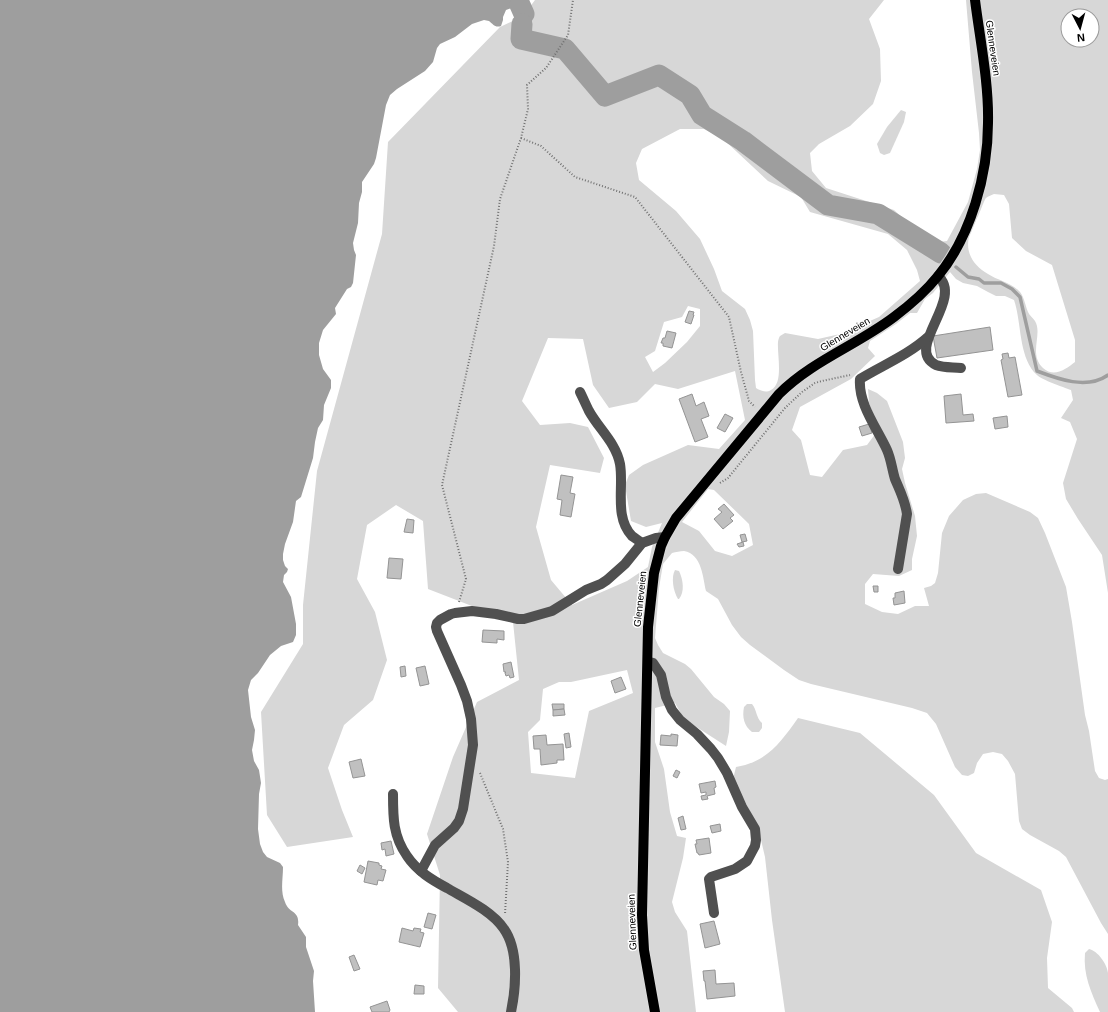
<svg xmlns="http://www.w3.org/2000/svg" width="1108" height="1012" viewBox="0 0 1108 1012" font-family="Helvetica,sans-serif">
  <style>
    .green { fill: #d7d7d7; fill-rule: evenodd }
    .water { fill: #9e9e9e }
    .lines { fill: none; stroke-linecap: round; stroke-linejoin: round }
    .stream { stroke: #9e9e9e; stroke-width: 3.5 }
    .river { stroke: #9e9e9e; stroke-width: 21 }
    .building { fill: #c0c0c0; stroke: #949494 }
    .major-casing { stroke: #dbdbdb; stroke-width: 12 }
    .path { stroke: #727272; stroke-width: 2; stroke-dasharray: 1 2; stroke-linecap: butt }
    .minor { stroke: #505050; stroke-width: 10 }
    .major { stroke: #000; stroke-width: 10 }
    .labels { text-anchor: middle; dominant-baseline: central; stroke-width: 3; stroke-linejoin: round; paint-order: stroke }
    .street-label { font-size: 10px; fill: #000; stroke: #fff }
  </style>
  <rect width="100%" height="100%" fill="#fff"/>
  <g class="green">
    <path d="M535,0h349l-15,19 11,30 1,32 -8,23 -23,22 -31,18 -9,9 2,18 14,17 68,22 12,11 25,19 8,2 8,-1 21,-39 9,-33 3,-19 -1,-17 -7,-61 -6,-72h142v593l-6,-38 -24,-36 -12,-20 -3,-16 14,-44 -7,-17 -9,-4 12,-18 -2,-10c-8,-3 -29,-10 -34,-15 -19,-18 -15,-52 -23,-75l-9,-4h-9l-8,-4 -11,-6 -14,-3 -7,-4 -6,-7 -17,21 -8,6 -8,14h-7l-14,11 -26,17 -2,7 7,8 -24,23 -51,28 -8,23 9,10 9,35 12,2 21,-27 24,-5 12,-16 -10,-26 -1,-14 9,4 10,8 16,41 2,16 -3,11 3,14 10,33 2,20 -5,23v11l-13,6 -26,-2 -8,10v20l17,8 16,2 17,-8h14l-5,-18 7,-2 4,-3 3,-10 4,-40 7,-17 14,-16 13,-6 10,-1 44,19 8,6 7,15 21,54 6,35 13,93 4,16 6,40 4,7 6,2 3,-1v155l-7,-11 -35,-66 -7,-6 -29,-16 -8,-6 -3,-8 -4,-47 -7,-13 -6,-7 -9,-2 -10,2 -6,9 -3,10 -6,3 -6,-1 -7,-8 -19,-43 -9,-11 -15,-5 -101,-24 -12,-4 -15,-10 -34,-25 -9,-8 -9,-12 -14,-26 -12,-8c-3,-13 -4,-37 -22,-40 -4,0 -8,1 -12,2l-9,11 -4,24 -4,50 3,7 5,8 22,11 6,5 23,28 10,7 6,7 -1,21 -3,14 -42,-27 -9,-16 -20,5v34l9,27 6,43 7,24 9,2 -3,20 -11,44 3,10 12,19 9,81h-238l-20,-24 2,-113 -13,-41 26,-77 24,-55 42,-22 -6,-58 -85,-33 -5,-68 -27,-16 -29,20 -10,54 18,33 12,48 -14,40 -29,25 -16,43 14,42 11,27 -66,10 -20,-32 -6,-103 42,-68v-39l14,-134 65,-237 6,-92 112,-115 25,-12 1,-3zM1068,16h24v24h-24zM680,129h24l18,9 46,43 33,16 9,15 78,22 19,16 10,20 3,11 -41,36 -39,17 -22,5 -33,-6 -5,3c-1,1 -2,5 -2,6 -1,13 6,41 -7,48 -5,3 -10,1 -15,-2l-1,-8 -2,-49 -3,-11 -5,-11 -23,-18 -8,-22 -14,-30 -24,-28 -37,-31 -3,-17 6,-14zM994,194l10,1 5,9 3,34 14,13 26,14 23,75v22c-9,7 -21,16 -32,6 -15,-14 0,-34 -8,-47 -2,-3 -6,-6 -7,-9 -3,-7 -4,-17 -10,-22 -9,-8 -21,-10 -30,-16 -14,-8 -23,-21 -19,-37 1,-6 5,-11 7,-17 3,-4 8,-20 10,-22 2,-2 6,-3 8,-4zM688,306l12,3v17l-13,16 -22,21 -12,9 -8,-15 10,-6 9,-29 18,-5zM548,338l35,1 10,46 16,23 28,-6 18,-18 23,5 57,-18 10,49 -26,29 -31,-4 -45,20 -14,10 -4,10 6,36 15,6 16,-4 -10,24 -4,20 -21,14 -55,24 -21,-25 -15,-53 14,-62 50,8 4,-15 -16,-31 -18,-4 -30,2 -18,-24zM708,489l6,1 35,34 4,21 -21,11 -17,-5 -16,-20 -17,-9zM627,670l6,23 -44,18 -14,67 -44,-5 -3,-41 12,-12 3,-31 16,-7h12z"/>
    <path d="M901,110l5,2 -2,10 -14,31 -6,2 -4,-2 -3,-9 10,-17z"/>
    <path d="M675,570l4,1c4,8 6,21 0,28h-1c-5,-8 -7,-22 -3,-29z"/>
    <path d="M747,704h5c5,6 4,14 10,19v5l-3,4h-7c-8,-6 -10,-15 -8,-25z"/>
    <path d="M798,718l62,15 74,62 42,58 65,37 11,32 -5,36 1,30 24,20 2,4h-289l-13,-92 -7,-63 -7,-30 -25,-48 3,-12c31,-5 45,-25 62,-49z"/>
    <path d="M1089,949c9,2 18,15 19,24 0,13 0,26 0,39h-8c-9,-20 -17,-37 -15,-59z"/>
  </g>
  <path class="water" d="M0,0h519l1,5 -14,5 -3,7v3l-2,6c-6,2 -8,-2 -12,-5l-5,-1 -12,4 -17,13 -15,7 -3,4 -4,14 -8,9 -28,18 -7,6 -4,10 -10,53 -2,6 -12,18v10l-3,11 -1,20 -5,20 1,7 2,5 -3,28 -2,4 -4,2 -12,19 1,6 -13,16 -4,13v12l4,14 8,11v8l-7,17 -1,15 -5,8 -3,14 -2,16 -12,39 -5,4 -3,21 -8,22 -2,10v6l2,6 3,3 -1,3 -3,3 -1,7 8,15 5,27v11l-3,7 -12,4 -11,9 -12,18 -7,7 -3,10 3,27 4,13 -1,10 -2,10 2,11 5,9 2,13 -2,11 -1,35 2,15 3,8 4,5 13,6 3,4c0,12 -3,24 2,35 4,12 15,8 13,23l8,12v10l8,24 -1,10 2,31h-315z"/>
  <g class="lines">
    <path class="stream" d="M956,267l12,10 11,2 5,4h17l11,6 8,8 17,74c21,8 50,19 71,4"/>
    <g class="river">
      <path d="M520,5l4,9"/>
      <path d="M522,24l-1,15 44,10 40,47 54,-21 31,20 12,20 41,26 85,64 50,9 63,39"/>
    </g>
  </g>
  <g class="building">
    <path d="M689,311l5,1 -1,3h1l-3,9 -6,-2z"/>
    <path d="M990,327l3,23 -56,8 -4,-22z"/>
    <path d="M667,331l9,2 -4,15 -9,-2v-3h-2l2,-5h2z"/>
    <path d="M1008,353l1,5 6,-1 7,38 -14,2 -7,-37 2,-1 -1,-5z"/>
    <path d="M692,394l4,12 8,-4 5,14 -8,3 7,18 -13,5 -16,-43z"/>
    <path d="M961,394l2,21 10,-1 1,7 -28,2 -2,-27z"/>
    <path d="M725,414l8,4 -8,14 -8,-4z"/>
    <path d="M1007,416l1,11 -13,2 -2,-11z"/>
    <path d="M869,424l3,9 -10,3 -3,-9z"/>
    <path d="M561,475l12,2 -3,16 5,1 -4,23 -11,-2 2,-15 -5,-1z"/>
    <path d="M724,504l10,11 -4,3 3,3 -10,8 -9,-10 8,-7 -4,-3z"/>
    <path d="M407,519l7,1 -1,13 -9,-1z"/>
    <path d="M745,534l2,7 -5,1 -2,-7z"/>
    <path d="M743,542l1,4 -5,1 -2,-3z"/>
    <path d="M389,558l14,1 -2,20 -14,-1z"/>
    <path d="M873,586h5v6h-4z"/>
    <path d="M904,591l1,12 -11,2 -1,-7h2v-5z"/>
    <path d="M483,630l21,1v9l-7,-1v4l-15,-1z"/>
    <path d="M511,662l3,15 -4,1 -1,-3 -3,1 -1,-3 1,-1h-2l-1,-8z"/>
    <path d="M405,666l1,10 -5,1 -1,-10z"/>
    <path d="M425,666l4,18 -9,2 -4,-18z"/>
    <path d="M621,677l5,12 -11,4 -4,-12z"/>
    <path d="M552,704h12v5l-11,1z"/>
    <path d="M564,709l1,6 -12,1v-6z"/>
    <path d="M569,733l2,14 -5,1 -2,-14z"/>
    <path d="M671,734l7,1 -1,11 -17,-1 1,-10 10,1z"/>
    <path d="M546,735l1,10 16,-1 1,16h-7v3l-16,2 -1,-16h-6l-1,-13z"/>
    <path d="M361,759l4,17 -12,2 -4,-16z"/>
    <path d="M676,770l4,2 -3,6 -4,-2z"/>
    <path d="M715,781l1,6 -2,1 1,6 -8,2 1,3 -6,1 -1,-4 5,-1v-3l-5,1 -2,-9z"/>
    <path d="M683,816l3,13 -5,1 -3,-12z"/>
    <path d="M720,824l1,7 -9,2 -2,-7z"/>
    <path d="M709,838l2,15 -12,2 -1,-2h-1l-2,-9h2l-1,-4z"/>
    <path d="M391,841l3,13 -8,2 -1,-7 -3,1 -1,-7z"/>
    <path d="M368,861l11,2v2l3,1 -1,3 5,1 -3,11 -5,-1 -1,5 -13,-3z"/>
    <path d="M360,865l5,3 -3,6 -5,-3z"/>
    <path d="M428,913l8,2 -4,14 -8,-2z"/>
    <path d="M714,921l6,23 -15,4 -5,-24z"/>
    <path d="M402,928l11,3 1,-3 7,1 -1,3 4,1 -4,14 -21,-5z"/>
    <path d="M354,955l6,14 -6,2 -5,-14z"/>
    <path d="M715,970l1,14 18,-1 1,13 -28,3 -2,-18h-1l-1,-10z"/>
    <path d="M415,985l9,1v8h-10z"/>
    <path d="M387,1001l3,9 -1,2h-17l-2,-5z"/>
  </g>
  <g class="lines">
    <defs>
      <path id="major" d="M655,1012l-11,-62 -2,-35 6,-288 6,-54 7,-27 4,-9 11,-19 103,-124c33,-33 78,-49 115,-77 16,-12 32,-26 44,-41 33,-40 50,-102 50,-153 1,-40 -8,-83 -13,-123"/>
    </defs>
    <use href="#major" class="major-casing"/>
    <g class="path">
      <path d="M521,138l20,8 34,31 60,20 94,120 12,55 8,29 6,6"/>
      <path d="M720,483l8,-5 57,-70 17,-16 13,-9 7,-2 28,-6"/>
      <path d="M459,602l7,-23 -24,-94 52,-239 6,-47 21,-61 7,-29 -1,-24 19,-17 22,-33 5,-35"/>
      <path d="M480,773l23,56 5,33 -3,52"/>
    </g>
    <g class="minor">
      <path d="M938,276c27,23 -35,73 -2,89 8,3 17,2 25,3"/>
      <path d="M580,392c3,6 6,13 9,19 10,18 27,32 31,53 4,23 -6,53 12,72 3,2 7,5 10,7"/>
      <path d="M898,569l9,-55c-2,-14 -7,-23 -12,-35 -3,-10 -4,-20 -8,-29 -10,-22 -29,-46 -27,-71 23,-14 48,-24 68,-42"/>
      <path d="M648,662l5,1 8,12 5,22 6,13 8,10 17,14 14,15 7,9 9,15 15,34 13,22 1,11 -1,6 -8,15 -12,8 -24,8 -2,2 5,34"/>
      <path d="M393,794c0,24 0,42 14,62 10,15 25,24 40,32 19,11 45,23 57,41 15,21 12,59 7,83"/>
      <path d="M421,871l14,-26 19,-17 5,-7 4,-12 10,-64 -2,-26 -4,-18 -6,-16 -24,-54 -1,-4 1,-4 3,-3 11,-6 4,-1 17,-2 24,3 22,5h6l28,-8 34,-21 15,-6 6,-4 18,-16 17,-21 14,-5 9,-1"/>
    </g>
    <use href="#major" class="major"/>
  </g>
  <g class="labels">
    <g class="street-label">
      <text transform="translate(993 48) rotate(82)">Glenneveien</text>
      <text transform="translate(845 334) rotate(-31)">Glenneveien</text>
      <text transform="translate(640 599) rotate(-84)">Glenneveien</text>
      <text transform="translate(632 922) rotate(-92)">Glenneveien</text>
    </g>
  </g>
  <g transform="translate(1080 28) rotate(174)"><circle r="19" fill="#ffffff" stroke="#999999"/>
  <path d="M0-3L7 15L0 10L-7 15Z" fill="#000000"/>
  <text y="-6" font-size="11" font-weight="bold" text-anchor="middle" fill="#000000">N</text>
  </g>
</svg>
